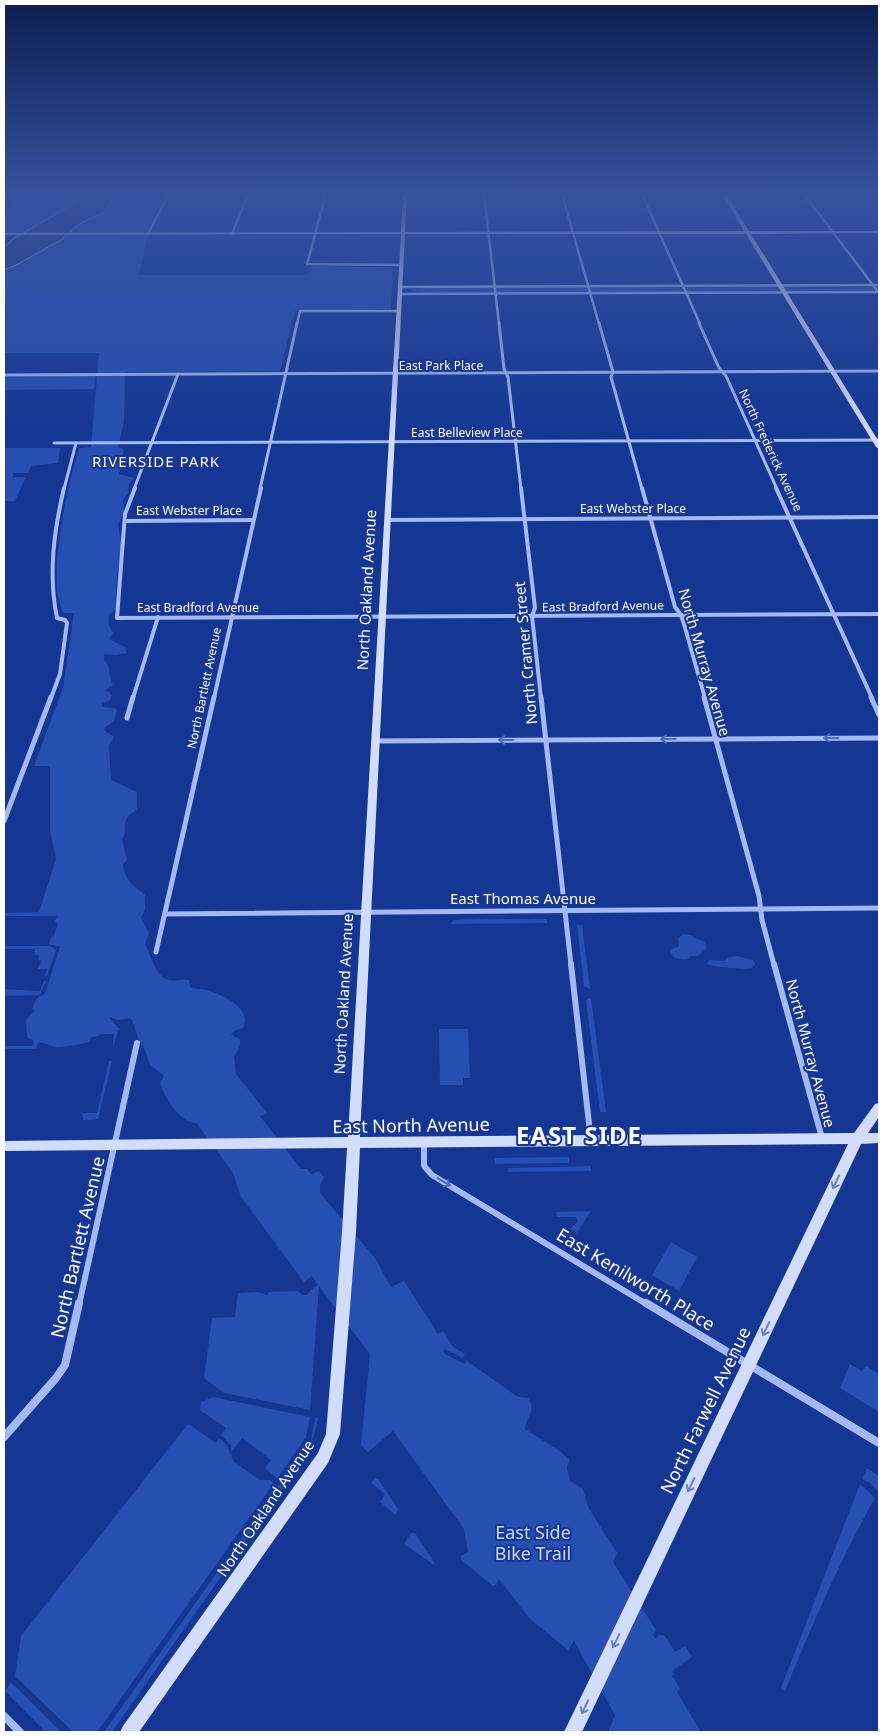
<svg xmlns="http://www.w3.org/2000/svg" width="883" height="1736" viewBox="0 0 883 1736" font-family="'Noto Sans',sans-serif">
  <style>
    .green { fill: #274eb1 }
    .water { fill: #20397f; stroke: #95b1f4 }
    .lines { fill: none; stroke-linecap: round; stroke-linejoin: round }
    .street-far5 { stroke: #a3b9f1; stroke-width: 2.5 }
    .street-far4 { stroke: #a3b9f1; stroke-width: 3 }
    .street-far3 { stroke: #a3b9f1; stroke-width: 4 }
    .street-far2 { stroke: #a3b9f1; stroke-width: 5 }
    .street-far1 { stroke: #a3b9f1; stroke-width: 6 }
    .street { stroke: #a3b9f1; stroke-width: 8 }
    .secondary { fill: #d2dcfc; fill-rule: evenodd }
    .oneway { stroke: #4e6ab9 }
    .oneway2 { stroke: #6a81c2 }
    .labels { text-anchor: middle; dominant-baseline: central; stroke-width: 4; stroke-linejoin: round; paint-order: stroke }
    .far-street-label { font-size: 12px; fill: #fff; stroke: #153693 }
    .far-quarter-label { font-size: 15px; letter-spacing: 1px; fill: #fff; stroke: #153693 }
    .street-label { font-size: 15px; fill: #fff; stroke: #153693 }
    .near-street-label { font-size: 18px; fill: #fff; stroke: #153693 }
    .near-park-label { font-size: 18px; fill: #cad8fc; stroke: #153693 }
    .near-district-label { font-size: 24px; font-weight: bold; letter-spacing: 1px; fill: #fff; stroke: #153693 }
  </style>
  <rect width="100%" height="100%" fill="#153693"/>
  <g class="green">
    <path d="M59,194h23l-7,9 -49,29h-22v-21h3l8,-9h-11v-6h51z"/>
    <path d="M118,194h48l-20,37 1,6 -8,38h168l6,-8h76l4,1 -2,41 -90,1 -6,1 -15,60 -155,1 -1,49 -6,26 6,2 -5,25 15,4 -5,6 -1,10 -5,6 1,11 -6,13 3,18 -1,20 -3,12 -1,35 -7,6c-2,12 1,10 4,18l-4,6 16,8 2,6 -11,2 -12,-1v6c8,7 4,17 9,25l-8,5 4,2 3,4 -2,4 -8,4v3l13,1 2,2 -3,11 -9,6 -1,3 10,7 -5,9 2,34 26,12v17c-3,3 -8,5 -10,9 -4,7 1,12 -5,21l5,21 -4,5c2,15 10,21 22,30v15l-4,8 8,15 -4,11c5,10 12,35 24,36 7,2 13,-2 20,0l1,7c6,3 10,1 16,3 16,5 47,17 37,38l-9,3 -3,4 9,4c1,8 -2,11 -6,17l2,18 31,39 -7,3 41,53h6l2,3 3,2 7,-3 5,6 -4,8v8l55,65 16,29 13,-6 34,53 5,-3 10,16 12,7 -2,4 -18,-9 -2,2 2,3 20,10 2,-3 51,36 10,1c9,12 -2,19 -3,31l36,23 8,8 -2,8 3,13 13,8 5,18 29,46 -4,9 43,68 -3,5 2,4 4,-4 6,1 10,16 10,-6 7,11 -20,14 3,5 -3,-1 8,14 -3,3 24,40h-93l7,-17 -41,-74 -6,9 -39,-32 -30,-39 -2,5 -4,2 -32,-26v-4l7,-4 -4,-23 -71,-98 -25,21 -7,-7 9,-91 -51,-68 -9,124 -86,-17 -20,-15 8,-60 23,-1 3,-24 19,-1 10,3 2,-3 29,-1 4,4h5l4,-5 7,-5 -6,-9 -8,6 -63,-85 -8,-24 -35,-48 -2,-2c-16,0 -32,-27 -36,-40l3,-5v-3l-13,-10 -6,-17 -5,-7 -7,-21 -3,-2 -10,2 -10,-3 11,13h-5l3,2 -5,15 1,-13h-14l-1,2 -7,1 -4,5c-4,2 -29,6 -33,5 -6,-2 -10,-4 -16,-5l-3,7h-32v-3h29l1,-5 -7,-4 -1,-17 9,-10h-3l4,-11 9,-5 15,-47 -11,-3 2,-7 3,-2 4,-11 -3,-3 2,-5h-53v-3l35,-1 17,-53 -6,-29v-64h-16l29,-78 11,-75h-11c-17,-34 5,-129 16,-165l12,-1 8,-94h-95v-83l12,-5 45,-25 18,-16 24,-11z"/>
    <path d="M879,287v4l-447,2 -20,-2v-1l12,-2z"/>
    <path d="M95,376l-1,13 -90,1v-13z"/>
    <path d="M4,448h56l-2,15 -27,3 -3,7h-15v4h13l-11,24h-11z"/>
    <path d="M467,919h80v4l-96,1 2,-4z"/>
    <path d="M577,925h5l8,64 -6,-3z"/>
    <path d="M683,934l8,1c3,4 9,4 14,7l2,6 -9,8h-8l-3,3c-7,1 -16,-1 -17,-9l9,-4 -1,-8z"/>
    <path d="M4,946h46l6,4 -9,26h-2l2,-7h-9l3,-8 -3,-1 1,-5h-5l1,-6h-31z"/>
    <path d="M737,956l16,4 2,4 -3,4c-6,2 -40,-1 -45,-4l2,-4 15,1 5,-4z"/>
    <path d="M44,981h2l-6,14 -36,1v-7l36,2z"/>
    <path d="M591,998l15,114h-6l-14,-112z"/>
    <path d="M439,1029h29l2,49h-7v7h-23z"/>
    <path d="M109,1061h3l-14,58 -15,1 -1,-7h15z"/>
    <path d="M569,1157v6l-74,1 -1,-6z"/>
    <path d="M591,1166v5l-83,1v-4z"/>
    <path d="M591,1211l-14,22 -6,-4 7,-8 -2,-4h-19l-1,-5z"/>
    <path d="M671,1242l26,15 -18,34 -27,-16z"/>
    <path d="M850,1364l12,7 4,-5 13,8v38l-39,-24z"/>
    <path d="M213,1397l97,20 -4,20 -29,42 -12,-11 6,-8 -29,-22 -11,14v-7l-10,-10 5,-7 -26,-18 1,-8z"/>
    <path d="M315,1418h3c-3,21 -12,35 -23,53l-183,261h-8l207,-292z"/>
    <path d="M188,1424l28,19 3,-5 7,6 8,18 26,18h10l4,3 -177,249h-24l-58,-56 6,-40z"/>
    <path d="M867,1468l12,8 -1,16 -8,-9 -8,-4z"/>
    <path d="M375,1478l3,1 20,30 -2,6 -16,-13 5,-8 -14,-11z"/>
    <path d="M860,1484l15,14c-35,62 -63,127 -90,193l-4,-3z"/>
    <path d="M411,1533h4l19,29v3l-30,-21z"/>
    <path d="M11,1682l50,50h-15l-41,-41z"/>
  </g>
  <path class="water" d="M82,194h36l-15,19 -24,11 -18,16 -45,25 -12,5v-22l9,-9 62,-36z"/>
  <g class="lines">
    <g class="street-far5">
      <path d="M326,194l-19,70 94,1"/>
      <path d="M484,194l15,130"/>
      <path d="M562,194l37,130"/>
      <path d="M642,194l58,130"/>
      <path d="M804,194l75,99"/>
      <path d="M148,234l21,-40"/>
      <path d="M232,234l16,-40"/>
      <path d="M399,287l480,-2"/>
      <path d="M399,294l480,-2"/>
      <path d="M297,324l3,-13h98"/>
    </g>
    <g class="street-far4">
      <path d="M499,323l5,46 4,8 13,112"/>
      <path d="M599,323l14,49 -2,5 31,112"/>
      <path d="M699,323l20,45 7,8 51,113"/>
      <path d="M4,375l875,-4"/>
      <path d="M54,443l825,-3"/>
      <path d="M64,489l12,-46"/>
      <path d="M134,489l44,-115"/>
      <path d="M260,489l37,-166"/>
    </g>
    <g class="street-far3">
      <path d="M135,488l-10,26 -8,104 762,-4"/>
      <path d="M521,488l14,120 -3,8 9,82"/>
      <path d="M642,488l33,119 6,8 3,9 21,74"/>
      <path d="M776,488l96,210"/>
      <path d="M387,520l492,-3"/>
      <path d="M125,521l128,-1"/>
      <path d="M51,698l9,-24 7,-51 -2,-3 -8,-2c-9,-44 -3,-87 7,-130"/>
      <path d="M133,698l25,-81"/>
      <path d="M214,698l47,-210"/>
    </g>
    <g class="street-far2">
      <path d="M541,697l30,268"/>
      <path d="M704,697l55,199 3,24 12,45"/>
      <path d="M871,697l8,18"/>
      <path d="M127,718l6,-21"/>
      <path d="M375,741l504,-3"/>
      <path d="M4,821l47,-124"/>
      <path d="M166,914l713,-6"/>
      <path d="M156,952l58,-255"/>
    </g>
    <g class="street-far1">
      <path d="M571,964l20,177"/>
      <path d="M774,964l48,174"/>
      <path d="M424,1143v23l8,9 216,130"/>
      <path d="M79,1305l58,-262"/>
    </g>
    <g class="street">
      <path d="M646,1303l233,140"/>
      <path d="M4,1437l52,-59 9,-13 14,-62"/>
      <path d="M4,1716l16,16"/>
    </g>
    <path class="secondary" d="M403,194h4l-2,38 339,-1 -22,-37h4l23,37h130v2l-128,1 128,208v7l-3,-2 -130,-213h-341l-45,903 494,-4 21,-29 4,-1v14l-11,16h11v10l-18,1 -279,588h-18l284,-588 -488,4 -4,84 -16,202 -12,29 -189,269h-19l3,-6 195,-273 8,-19 16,-202 5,-84 -343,3v-10l344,-4 53,-903 -397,1v-2l397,-1z"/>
  </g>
  <defs><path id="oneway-shaft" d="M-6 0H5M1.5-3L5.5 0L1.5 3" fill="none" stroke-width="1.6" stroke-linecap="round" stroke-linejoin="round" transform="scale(1.25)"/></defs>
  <g class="oneway">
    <use href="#oneway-shaft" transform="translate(831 738) rotate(180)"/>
    <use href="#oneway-shaft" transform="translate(668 739) rotate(180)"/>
    <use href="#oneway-shaft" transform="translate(506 740) rotate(180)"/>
    <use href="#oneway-shaft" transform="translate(444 1182) rotate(31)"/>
  </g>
  <g class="oneway2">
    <use href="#oneway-shaft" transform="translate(836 1182) rotate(115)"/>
    <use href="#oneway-shaft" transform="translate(766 1329) rotate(116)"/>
    <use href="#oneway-shaft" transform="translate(691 1485) rotate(116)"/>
    <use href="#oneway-shaft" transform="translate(616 1641) rotate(116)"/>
    <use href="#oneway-shaft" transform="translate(585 1707) rotate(115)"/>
  </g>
  <linearGradient id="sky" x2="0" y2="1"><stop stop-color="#0c1e51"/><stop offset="0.44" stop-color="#35529e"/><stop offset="1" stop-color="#35529e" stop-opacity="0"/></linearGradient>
  <rect width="883" height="437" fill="url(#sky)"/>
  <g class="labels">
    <g class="far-street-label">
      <text x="441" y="365">East Park Place</text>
      <text x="467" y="432">East Belleview Place</text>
      <text transform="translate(771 450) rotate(65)">North Frederick Avenue</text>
      <text x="633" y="508">East Webster Place</text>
      <text x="189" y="510">East Webster Place</text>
      <text transform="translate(603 606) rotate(-1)">East Bradford Avenue</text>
      <text x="198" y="607">East Bradford Avenue</text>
      <text transform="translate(204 688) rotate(-78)">North Bartlett Avenue</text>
    </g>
    <g class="far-quarter-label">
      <text x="156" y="461">RIVERSIDE PARK</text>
    </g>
    <g class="street-label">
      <text transform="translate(366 590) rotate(-87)">North Oakland Avenue</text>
      <text transform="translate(525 653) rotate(-95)">North Cramer Street</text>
      <text transform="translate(705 662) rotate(74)">North Murray Avenue</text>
      <text x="523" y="898">East Thomas Avenue</text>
      <text transform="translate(343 994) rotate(-87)">North Oakland Avenue</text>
      <text transform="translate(811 1053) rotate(75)">North Murray Avenue</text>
      <text transform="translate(265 1508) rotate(-56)">North Oakland Avenue</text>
    </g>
    <g class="near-street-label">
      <text transform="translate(411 1125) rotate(-1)">East North Avenue</text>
      <text transform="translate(77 1247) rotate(-77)">North Bartlett Avenue</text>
      <text transform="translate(636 1279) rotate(31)">East Kenilworth Place</text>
      <text transform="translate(705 1410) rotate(-64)">North Farwell Avenue</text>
    </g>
    <g class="near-park-label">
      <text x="533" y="1532">East Side<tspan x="533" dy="21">Bike Trail</tspan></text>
    </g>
    <g class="near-district-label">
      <text x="579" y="1134">EAST SIDE</text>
    </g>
  </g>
  <rect width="883" height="1736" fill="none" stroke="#ffffff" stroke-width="10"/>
</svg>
